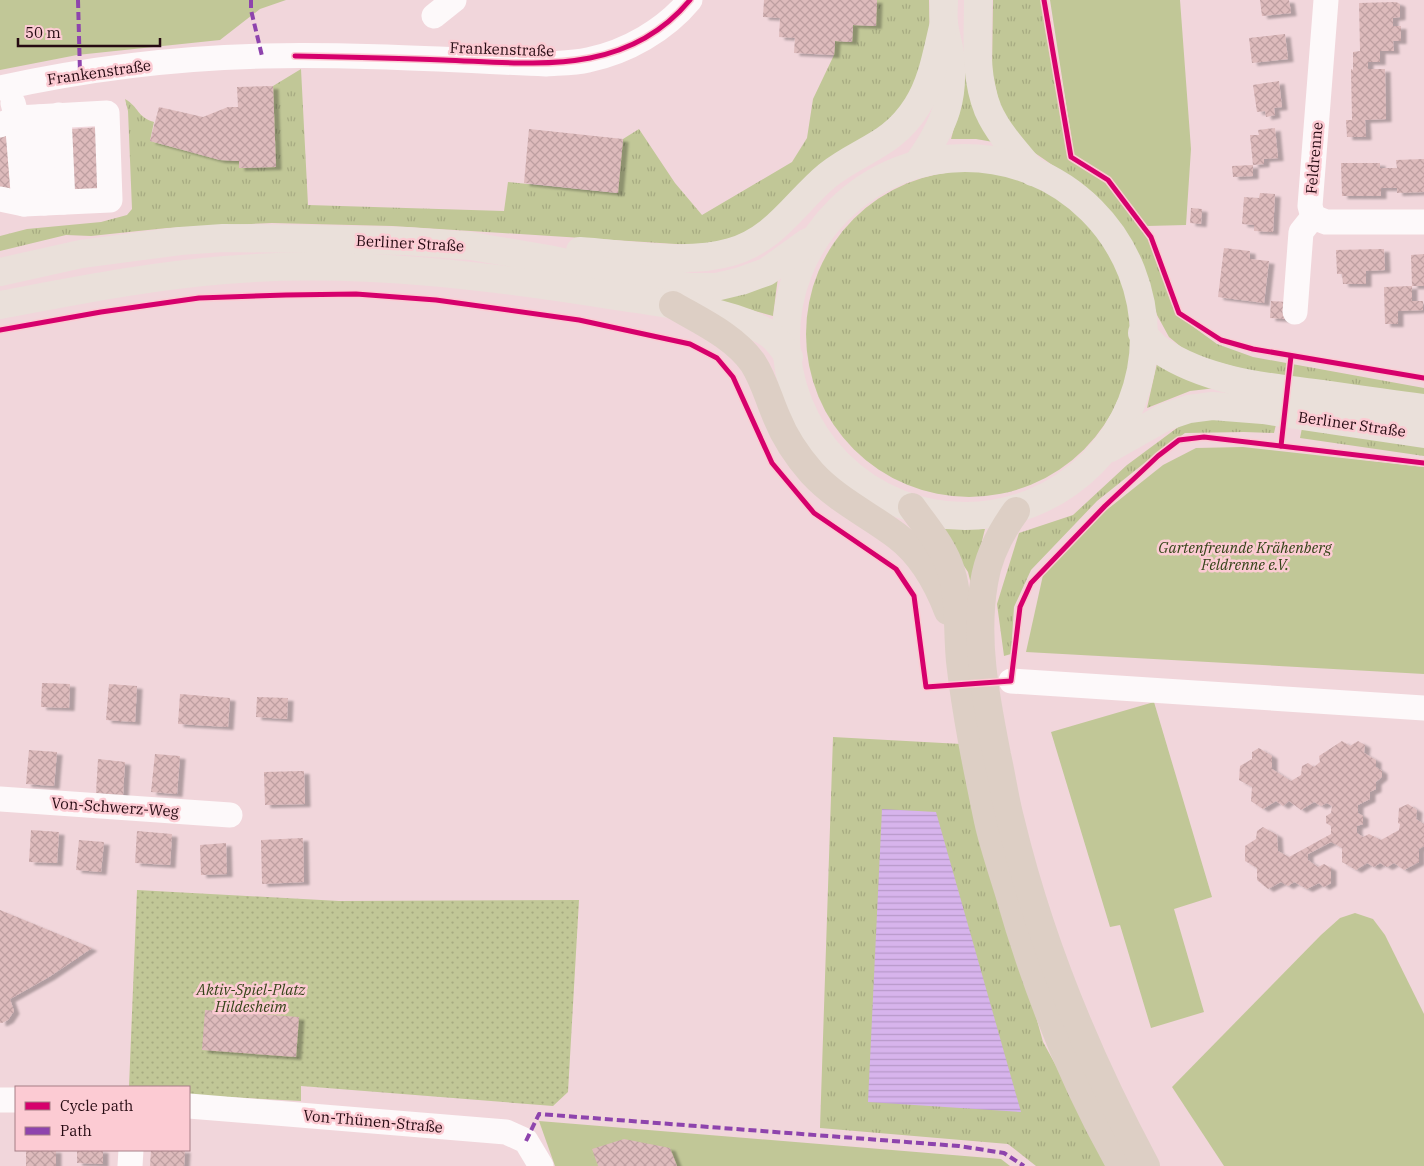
<svg xmlns="http://www.w3.org/2000/svg" width="1424" height="1166" viewBox="0 0 1424 1166" font-family="'IBM Plex Serif',serif">
  <style>
    .grass { fill: url(#grass-tufts) }
    .park { fill: url(#park-dots) }
    .garden { fill: #c1c797 }
    .water { fill: url(#water-rules) }
    .building { fill: url(#building-cross-hatch); filter: url(#shadow) }
    .lines { fill: none; stroke-linecap: round; stroke-linejoin: round }
    .minor { stroke: #fdf9fa; stroke-width: 25 }
    .major { stroke: #eae0da; stroke-width: 28 }
    .highway { stroke: #ddcfc5; stroke-width: 28 }
    .quiet { stroke: #8e44ad; stroke-width: 4; stroke-dasharray: 8 4; stroke-linecap: butt }
    .cycleway-casing { stroke: #fccbd3; stroke-width: 8 }
    .cycleway { stroke: #d6006c; stroke-width: 5 }
    .labels { text-anchor: middle; dominant-baseline: central; stroke-width: 5; stroke-linejoin: round; paint-order: stroke }
    .street-label { font-size: 15px; fill: #260a12; stroke: #fccbd3 }
    .park-label { font-size: 15px; font-style: italic; fill: #334317; stroke: #fccbd3 }
  </style>
  <defs>
    <pattern id="grass-tufts" width="24" height="20" patternUnits="userSpaceOnUse" patternTransform="scale(1.25)"><rect width="24" height="20" fill="#c1c797"/><path d="M3 7l-1-3M5 7V3M7 7l1-3M15 17l-1-3M17 17v-4M19 17l1-3" fill="none" stroke="#a6aa81"/></pattern>
    <pattern id="park-dots" width="8" height="8" patternUnits="userSpaceOnUse" patternTransform="scale(1.25)"><rect width="8" height="8" fill="#c1c797"/><path d="M2 2h.1M6 6h.1" fill="none" stroke="#a6aa81" stroke-width="1.8" stroke-linecap="round"/></pattern>
    <pattern id="water-rules" width="6" height="5" patternUnits="userSpaceOnUse" patternTransform="scale(1.25)"><rect width="6" height="5" fill="#d7b4ec"/><path d="M0 2.5h6" fill="none" stroke="#b899c9"/></pattern>
    <pattern id="building-cross-hatch" width="8" height="8" patternUnits="userSpaceOnUse" patternTransform="scale(1.25)"><rect width="8" height="8" fill="#debbbc"/><path d="M0 0l8 8M0 8l8-8" fill="none" stroke="#be9fa1"/></pattern>
    <filter id="shadow"><feDropShadow dx="5.5" dy="3" stdDeviation="1" flood-color="#0004"/></filter>
  </defs>
  <rect width="100%" height="100%" fill="#f1d6db"/>
  <g class="grass">
    <path d="M877,0h52l1,46 -25,60 -138,115 -32,16 -19,5 -25,3 -299,-19 -120,-3 -105,5 -76,8 -25,-1 -66,16v-15l27,-7 74,-7 26,-7 5,-6 -4,-98 -3,-12c14,8 12,18 29,23l-4,19 70,19 19,1 1,7 35,-1 -2,-81 28,-17 7,136 196,6 4,-29 109,11 6,-54 16,-10 36,54 27,32 90,-53 15,-24 6,-39 21,-44 1,-14 17,1 1,-17 22,1z"/>
    <path d="M993,0h49l28,157 37,24 43,56 27,78 40,29 36,13 171,31v18l-95,-14 -138,-37 -22,-18 -12,-22 -21,-65 -43,-57 -61,-42 -31,-39 -9,-41z"/>
    <path d="M962,55l18,58 19,30 -23,-4h-25l11,-40z"/>
    <circle cx="969" cy="334" r="163"/>
    <path d="M778,277l-5,39 -69,-19z"/>
    <path d="M1158,359l75,27 -43,5 -43,17z"/>
    <path d="M1255,416l22,4 -3,13 -30,-1 -59,1 -28,20 -60,48 -66,69 -17,37 -3,47 -7,2 -7,-52 22,-71 54,-18 54,-50 58,-43z"/>
    <path d="M1303,423l121,18v15l-124,-18z"/>
    <path d="M941,527l44,2 -14,55 -3,-12 -10,-15z"/>
    <path d="M833,737l128,7 82,298 68,124h-75l-28,-22 -188,-16z"/>
  </g>
  <path class="park" d="M137,890l202,11 240,-1 -11,192 -15,14 -239,-19 -13,-1v15l-112,-6v-8h-60z"/>
  <g class="garden">
    <path d="M0,0h286l-26,9 -40,31 -143,15 -77,15z"/>
    <path d="M1050,0h130l11,149 -5,76 -39,1 -37,-47 -36,-24z"/>
    <path d="M1243,447l181,20v207l-398,-22 17,-77 61,-63 59,-47 33,-17z"/>
    <path d="M1154,702l58,195 -38,12 30,103 -53,16 -31,-103 -10,2 -59,-195z"/>
    <path d="M1355,913l18,6 12,16 39,79v152h-200l-52,-79 149,-152 19,-17z"/>
    <path d="M539,1121l462,38 9,7h-455z"/>
  </g>
  <path class="water" d="M882,809l54,3 85,300 -153,-10z"/>
  <g class="building">
    <path d="M764,0h113l-1,26 -23,-1 -1,17 -17,-1 -1,14 -40,-2 1,-15 -16,-1 1,-19 -17,-1z"/>
    <path d="M1260,0h29l2,13 -29,3z"/>
    <path d="M1396,2l4,2v13l-7,1v8h8v15h-8l1,10h-14v11h-12v7h17l1,50 -21,1 1,17h-19l-1,-17h6l-1,-51 2,1v-18l7,-1 -1,-48z"/>
    <path d="M1285,34l3,25 -36,4 -3,-25z"/>
    <path d="M1279,81l3,26 -8,1 1,7 -9,2 -1,-6 -8,1 -4,-27z"/>
    <path d="M273,86l3,81 -37,1v-7l-19,-1 -70,-19 9,-34 44,10 25,-10h10l-1,-20z"/>
    <path d="M102,127l3,63 -99,3 -6,-5v-53l2,-1z"/>
    <path d="M1275,128l3,30 -14,1v5l-11,1 -3,-30h9l-1,-5z"/>
    <path d="M529,129l94,10 -5,54 -94,-10z"/>
    <path d="M1424,159v33l-27,1v-5h-16v8h-39l-1,-33h39v5h17l-1,-8z"/>
    <path d="M1253,165v11l-20,1 -1,-11z"/>
    <path d="M1260,193l15,1 -2,38 -19,-1v-6l-12,-1 2,-27 15,1z"/>
    <path d="M1191,208l11,1 -1,15 -11,-1z"/>
    <path d="M1224,248l26,3v8l19,2 -5,42 -46,-6z"/>
    <path d="M1384,249l1,21 -19,1v13h-23l-1,-10h-5l-1,-24z"/>
    <path d="M1424,254v32h-12l-1,-31z"/>
    <path d="M1412,286v15h11v9l-25,1v13h-13l-1,-37z"/>
    <path d="M1271,301l16,1 -1,17 -16,-1z"/>
    <path d="M42,683l28,1 -1,24 -28,-1z"/>
    <path d="M109,684l28,2 -2,36 -29,-2z"/>
    <path d="M180,694l50,4 -2,29 -50,-3z"/>
    <path d="M257,697l31,1 -1,21 -31,-2z"/>
    <path d="M1342,741l8,5 8,-5 7,4 -1,8 12,7v7l6,4v6l-6,5v7l-6,3v7l-12,6v8l5,3v8l-6,2v7l6,4 6,-3 12,6 18,-10 1,-6 -2,-1 1,-15 9,-4 9,6 -1,9 8,5v22l-5,3v13l-15,8 -10,-7 -7,4 -7,-4 -6,4 -7,-4 -11,7 -14,-8v-14l-11,-6 -23,12v6l10,7 6,-3 7,4v15l-7,4 -5,-4 -12,6 -13,-7 -6,4 -7,-4 -13,7 -11,-9v-12l-12,-7v-15l11,-7 1,-8 6,-4 14,8 1,16 11,6 42,-23v-8l-5,-3v-7l5,-3 1,-7 -5,-3 -6,3 -7,-4 -13,8 -12,-9 -6,5 -7,-5 -13,8 -12,-8 1,-14 -13,-7 1,-14 12,-7v-7l7,-4 13,8v13l19,12 10,-6 1,-9 6,-3 6,4 6,-5 -1,-6z"/>
    <path d="M29,750l28,2 -3,34 -28,-2z"/>
    <path d="M155,754l25,2 -3,38 -26,-2z"/>
    <path d="M98,759l27,3 -2,33 -27,-2z"/>
    <path d="M304,771l1,33 -40,1 -1,-33z"/>
    <path d="M31,830l28,2 -2,31 -28,-1z"/>
    <path d="M137,831l35,3 -2,31 -35,-2z"/>
    <path d="M303,838l1,44 -42,2 -1,-44z"/>
    <path d="M79,840l25,2 -3,30 -25,-2z"/>
    <path d="M226,843l1,31 -26,1 -1,-30z"/>
    <path d="M0,910l92,38 -43,29 -39,22 4,12 -6,9 -6,3h-2z"/>
    <path d="M205,1010l94,7 -3,40 -94,-7z"/>
    <path d="M624,1139l46,9 7,18h-79l-6,-17z"/>
    <rect x="26" y="1150" width="30" height="16"/>
    <path d="M77,1150h26v14l-26,-1z"/>
    <path d="M151,1150h34l-1,16h-34z"/>
  </g>
  <g class="lines">
    <g class="minor">
      <path d="M434,16l20,-16"/>
      <path d="M0,88c86,-19 175,-30 263,-32 94,-2 189,4 283,8 14,-1 29,-1 42,-4 39,-8 77,-30 102,-60"/>
      <path d="M13,103l4,15 7,86"/>
      <path d="M59,115l4,87"/>
      <path d="M40,117l4,86"/>
      <path d="M0,125l17,-7 90,-5 3,87 -86,4 -24,-5"/>
      <path d="M1313,217l-3,-11 16,-206"/>
      <path d="M1313,217l13,5h98"/>
      <path d="M1295,312l6,-80 12,-15"/>
      <path d="M1011,681l413,27"/>
      <path d="M0,799l230,16"/>
      <path d="M0,1100h16"/>
      <path d="M189,1106l317,26 20,9 15,25"/>
      <path d="M130,1166l1,-16"/>
    </g>
    <g class="major">
      <path d="M978,0c0,37 -4,75 10,110 10,23 29,43 45,62"/>
      <circle cx="965" cy="337" r="179"/>
      <path d="M920,160c25,-36 35,-62 30,-106 -1,-10 -5,-20 -6,-31 -1,-7 0,-15 0,-23"/>
      <path d="M580,251c46,3 107,14 151,1 45,-13 64,-50 97,-77 33,-26 64,-29 89,-69 16,-25 20,-56 27,-83"/>
      <path d="M0,272l81,-18 99,-13 43,-3 88,1 95,2 65,5 77,13 114,24 29,4h25l25,-6 25,-9 42,-30"/>
      <path d="M0,305c75,-14 149,-29 225,-35 133,-11 267,6 397,27 43,6 109,14 146,36 9,6 15,15 21,24"/>
      <path d="M1142,333c6,6 12,14 19,18 47,31 107,36 161,43 34,5 68,10 102,14"/>
      <path d="M1110,448l55,-31 24,-8 23,-3 51,4 161,24"/>
    </g>
    <g class="highway">
      <path d="M673,305c27,16 61,31 80,58 11,17 16,37 24,55 8,20 20,38 35,55 25,27 56,41 85,63 25,19 40,46 51,75"/>
      <path d="M912,507c14,20 32,40 39,64 9,29 6,60 9,90 6,54 17,107 28,160 5,23 13,46 20,69 27,95 64,190 113,276"/>
      <path d="M1016,511c-16,22 -28,45 -32,72 -10,57 2,116 13,172 5,22 8,45 14,67 29,120 77,236 135,344"/>
    </g>
    <g class="quiet">
      <path d="M78,0l2,73"/>
      <path d="M251,0v10l11,46"/>
      <path d="M526,1141l13,-27 420,32 45,7 20,13"/>
    </g>
    <defs>
      <g id="cycleway">
        <path d="M1044,0l27,157 37,23 43,57 28,76 42,27 32,9 171,29"/>
        <path d="M295,56c49,1 98,2 148,4 89,3 182,18 247,-60"/>
        <path d="M0,330l101,-18 98,-14 87,-3 70,-1 80,6 143,20 111,24 27,14 16,19 39,86 42,50 82,56 18,27 12,91 85,-6 9,-74 11,-24 74,-77 53,-50 21,-16 25,-3 220,26"/>
        <path d="M1281,446l10,-90"/>
      </g>
    </defs>
    <use href="#cycleway" class="cycleway-casing"/>
    <use href="#cycleway" class="cycleway"/>
  </g>
  <g class="labels">
    <g class="street-label">
      <text transform="translate(502 49) rotate(2)">Frankenstraße</text>
      <text transform="translate(99 72) rotate(-8)">Frankenstraße</text>
      <text transform="translate(1314 158) rotate(-85)">Feldrenne</text>
      <text transform="translate(410 243) rotate(3)">Berliner Straße</text>
      <text transform="translate(1352 424) rotate(8)">Berliner Straße</text>
      <text transform="translate(115 807) rotate(4)">Von-Schwerz-Weg</text>
      <text transform="translate(373 1121) rotate(5)">Von-Thünen-Straße</text>
    </g>
    <g class="park-label">
      <text x="1245" y="547">Gartenfreunde Krähenberg<tspan x="1245" dy="17">Feldrenne e.V.</tspan></text>
      <text x="251" y="989">Aktiv-Spiel-Platz<tspan x="251" dy="17">Hildesheim</tspan></text>
    </g>
  </g>
  <rect x="15" y="1086" width="175" height="65" fill="#fccbd3" stroke="#a67e86"/>
  <rect x="25" y="1102" width="25" height="8" fill="#d6006c" stroke="#a67e86"/>
  <text x="60" y="1111" font-size="15" fill="#260a12">Cycle path</text>
  <rect x="25" y="1127" width="25" height="8" fill="#8e44ad" stroke="#a67e86"/>
  <text x="60" y="1136" font-size="15" fill="#260a12">Path</text>
  <path d="M18 38v8h142v-8" fill="none" stroke="#260a12" stroke-width="2.5"/>
  <text x="25" y="38" font-size="15" fill="#260a12" stroke="#fccbd3" stroke-width="4" paint-order="stroke">50 m</text>
</svg>
